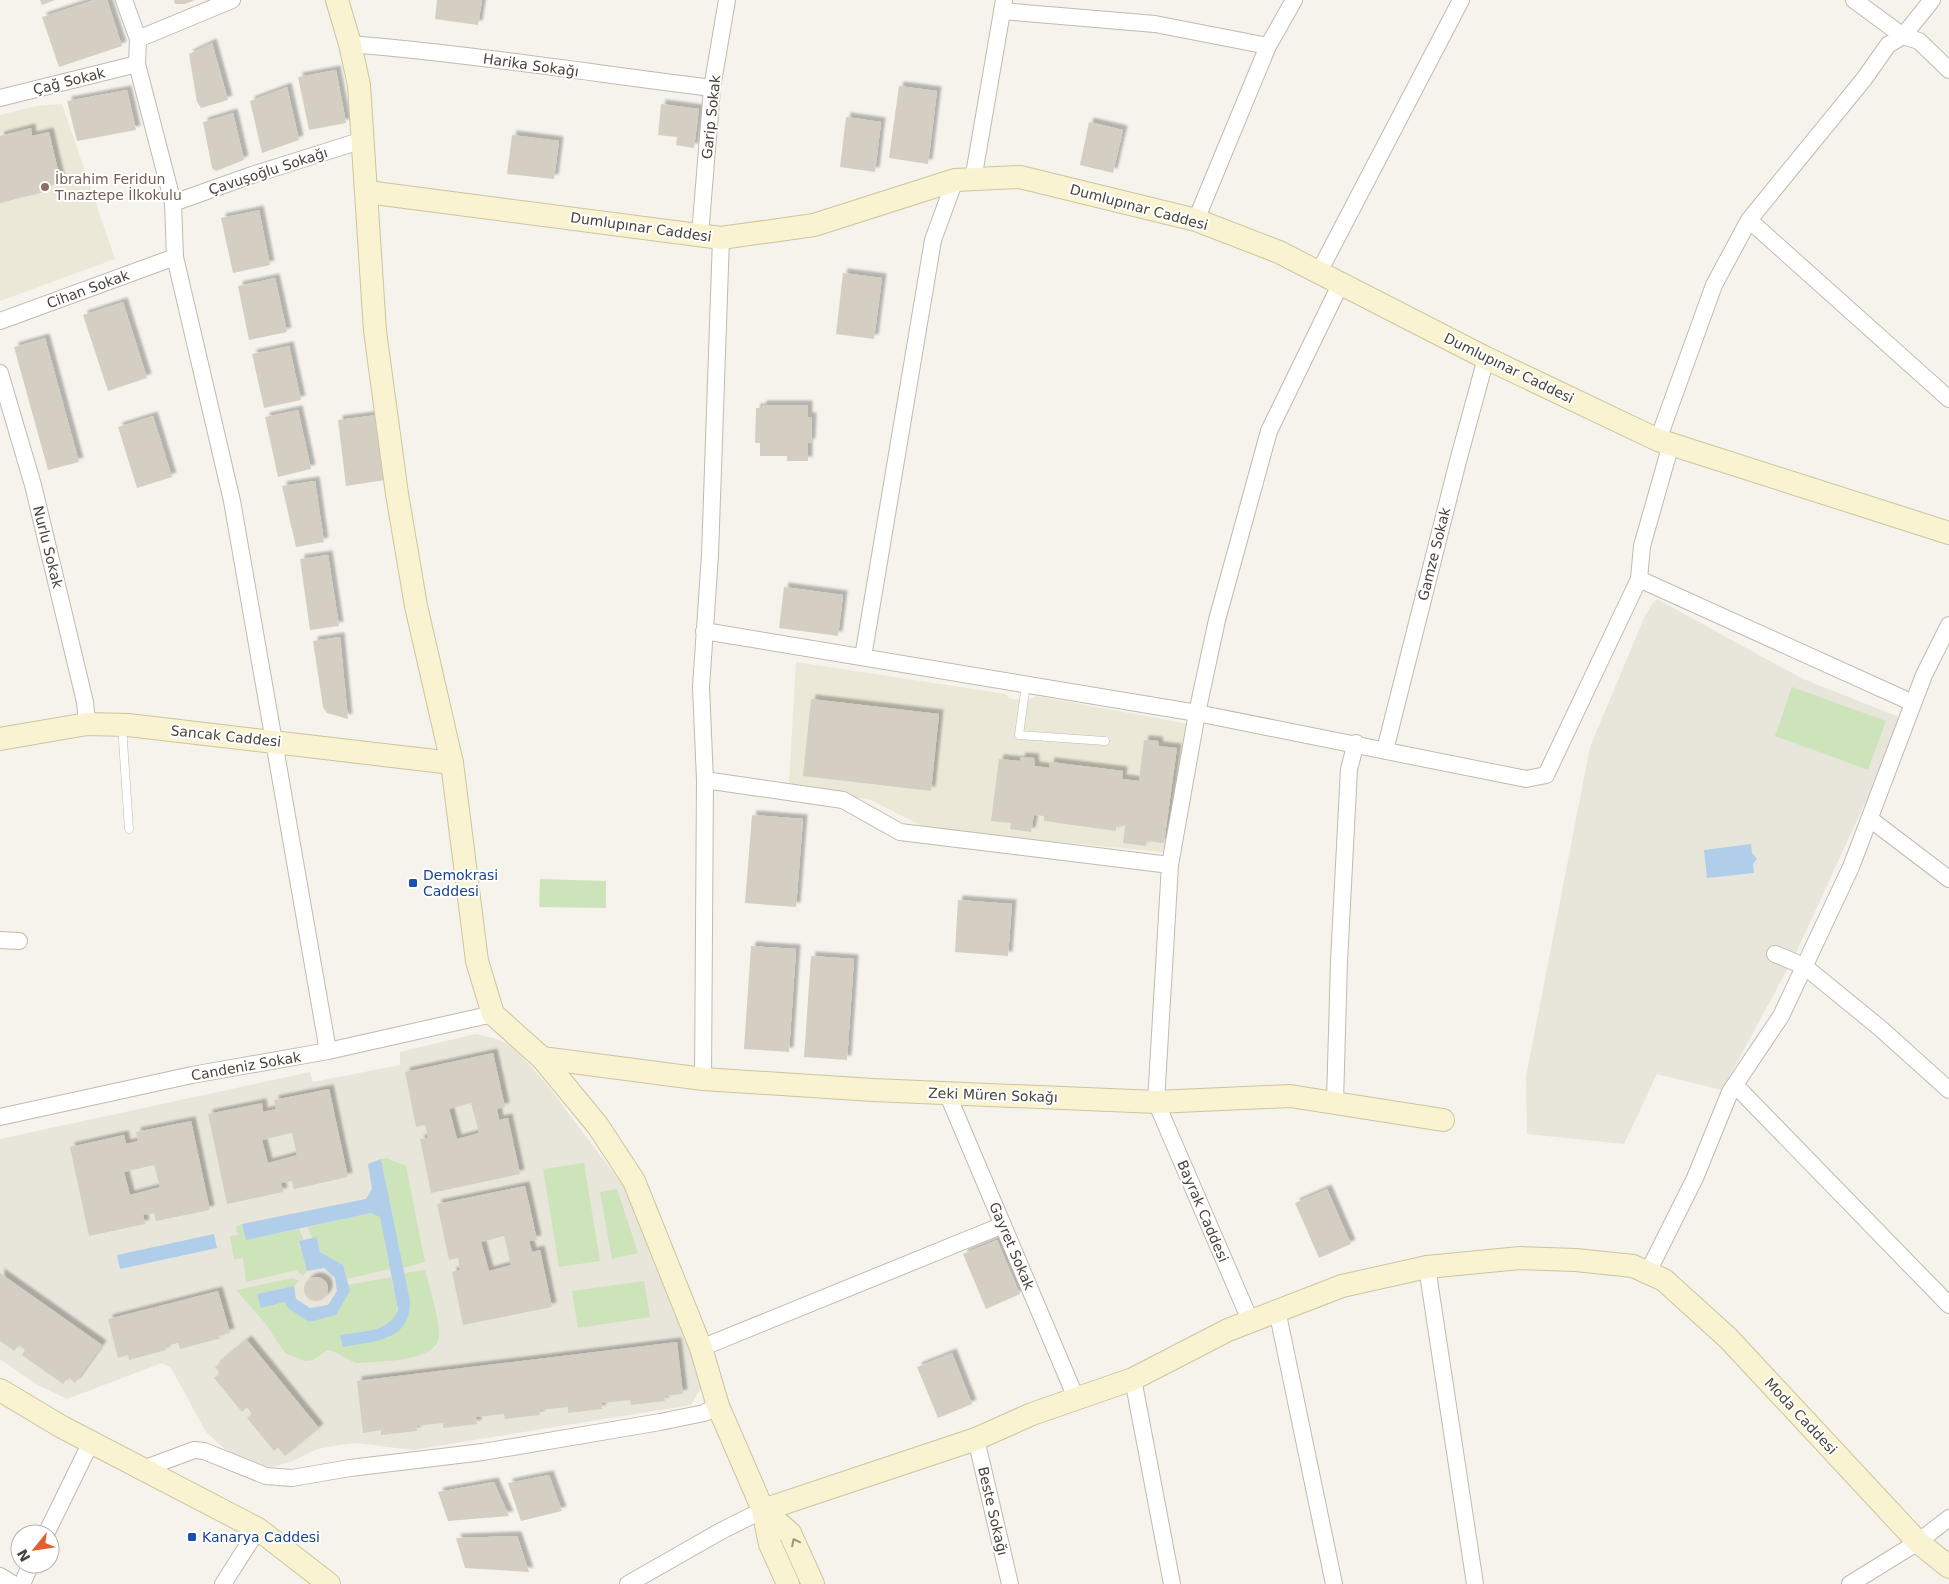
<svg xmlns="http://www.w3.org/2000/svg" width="1949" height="1584" viewBox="0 0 1949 1584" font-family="'DejaVu Sans',sans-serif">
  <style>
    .residential { fill: #e8e5db }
    .education { fill: #ece8d8 }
    .green { fill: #cde4ba }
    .water { fill: #b0cdea }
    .building { fill: #d5cfc3; fill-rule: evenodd; filter: url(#shadow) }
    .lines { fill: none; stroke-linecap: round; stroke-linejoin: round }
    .lane-casing { stroke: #bfbbaf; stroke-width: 9 }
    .street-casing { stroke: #bfbbaf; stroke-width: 18 }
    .secondary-casing { stroke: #ccc59f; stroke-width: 24 }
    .lane { stroke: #fff; stroke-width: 8 }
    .street { stroke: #fff; stroke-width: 16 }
    .secondary { stroke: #faf3d1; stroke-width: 22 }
    .oneway { stroke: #98937e }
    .education-dot { fill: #8d6e63; stroke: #fff; stroke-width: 2 }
    .transit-dot { fill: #1a4fb4; stroke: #fff; stroke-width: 2 }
    .labels { text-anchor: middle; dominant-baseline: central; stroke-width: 4; stroke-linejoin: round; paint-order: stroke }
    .street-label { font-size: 14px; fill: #48443a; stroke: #fff }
    .education-label { font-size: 14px; fill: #785e54; stroke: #fff; text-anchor: start }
    .transit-label { font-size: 14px; fill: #164399; stroke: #fff; text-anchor: start }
  </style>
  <defs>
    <filter id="shadow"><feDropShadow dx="4.5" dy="-4.5" stdDeviation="1" flood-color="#0004"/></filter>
  </defs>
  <rect width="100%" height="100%" fill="#f5f3ec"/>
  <g class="residential">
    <path d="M1657,599l146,80 96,38 -16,47 -89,193 -72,133 -65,-16 -33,70 -97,-10 -1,-57 64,-330 54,-129 8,-14z"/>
    <path d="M475,1034l19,4 20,9 34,39 76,101 79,197 -12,21 -278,45 -57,-7 -16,2 -23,4 -26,13 -19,5 -26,-4 -20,-13 -20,-18 -35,-64 -9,-5 -95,36 -31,-15 -36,-25v-220l310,-67 3,10 87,-17v-13z"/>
  </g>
  <g class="education">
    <path d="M62,104l53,155 -115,42v-186l37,-9z"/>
    <path d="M796,662l210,32 2,4 18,3 10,-5 153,28 -18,129 -243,-24 -57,-29 -75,-12 -7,-5z"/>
  </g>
  <g class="green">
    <path d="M1792,687l94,34 -18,49 -93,-34z"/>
    <path d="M540,879l66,2v27l-67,-1z"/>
    <path d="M387,1158l19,8 19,96 -22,6 -22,-109z"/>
    <path d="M584,1163l16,98 -41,6 -16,-98z"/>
    <path d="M617,1189l21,64 -26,6 -12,-67z"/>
    <path d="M371,1213l9,4 10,52 -43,10 -4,-14 -23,-13 -3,-14h-5l-4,-11z"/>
    <path d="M242,1224l4,15 53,-10 5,11 -5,2 8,29 -4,5 -7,-6 -50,12 -3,-24 -9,1 -4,-23 8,-1 -2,-8z"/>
    <path d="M425,1270c4,15 15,51 14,65 0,28 -62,26 -82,28 -11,-3 -18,-11 -29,-13l-15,10 -8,1 -20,-8 -20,-30 -29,-33 57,-12 6,3 -5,5 -37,8 5,14 23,-6 24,20 41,-31 -2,-6 43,-8c2,10 6,21 6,31 1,23 -41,24 -57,27l49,3 21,-37 -6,-28z"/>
    <path d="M644,1281l6,36 -72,11 -6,-37z"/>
  </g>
  <g class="water">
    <path d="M1751,844l1,9 5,6 -4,5 1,9 -47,5 -3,-28z"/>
    <path d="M381,1159l29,142c0,41 -36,40 -67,46l-3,-12c20,-4 49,-2 58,-25l-18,-93 -9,-4 -125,27 -4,-16 124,-25 6,-10 -4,-25z"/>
    <path d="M214,1234l3,14 -97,21 -3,-14z"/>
    <path d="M317,1237l3,15 23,13 7,26 -14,24 -27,7 -21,-14 -3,-6 -24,6 -4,-14 37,-8 2,13 14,9 18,-3 9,-14 -2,-13 -11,-10 -17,3 -8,-30z"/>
  </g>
  <g class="building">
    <path d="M40,0h15l-13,5z"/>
    <path d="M94,0h13l15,46 -63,21 -17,-50z"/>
    <path d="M174,0h21l-10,4h-10z"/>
    <path d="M437,0h45l-4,25 -43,-6z"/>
    <path d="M212,43l16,57 -27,8 -4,-6 -8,-48z"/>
    <path d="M336,70l10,53 -37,7 -11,-53z"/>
    <path d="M899,86l38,5 -9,73 -39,-6z"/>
    <path d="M287,87l12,53 -37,13 -12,-52z"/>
    <path d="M127,90l9,40 -59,11 -10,-40z"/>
    <path d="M661,104l38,5 -5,39 -18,-3 1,-8 -19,-2z"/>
    <path d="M233,113l11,47 -28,11 -4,-3 -9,-46z"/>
    <path d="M846,117l35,5 -6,50 -35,-5z"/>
    <path d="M1089,122l34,8 -10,43 -33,-8z"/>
    <path d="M31,128l1,8 17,-4 12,51 -16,4 -1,5 -44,11v-67z"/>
    <path d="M512,135l47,6 -5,38 -47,-5z"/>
    <path d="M259,210l11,55 -37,8 -12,-55z"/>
    <path d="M843,273l39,5 -8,61 -38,-5z"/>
    <path d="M275,278l12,54 -38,8 -11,-54z"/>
    <path d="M123,302l24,76 -39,13 -25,-76z"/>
    <path d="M45,338l34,124 -31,8 -34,-123z"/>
    <path d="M289,346l12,54 -37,8 -12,-54z"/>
    <path d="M762,405h46v12h4l-1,26h-3v18h-21v-5h-27v-13h-5l1,-35h6z"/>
    <path d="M298,410l13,59 -33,8 -13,-60z"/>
    <path d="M385,414l7,65 -46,7 -8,-66z"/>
    <path d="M153,416l19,61 -35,11 -19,-61z"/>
    <path d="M315,481l9,61 -28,5 -14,-61z"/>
    <path d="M328,555l11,71 -29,4 -10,-71z"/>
    <path d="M784,587l59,8 -5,41 -59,-8z"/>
    <path d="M340,637l8,82 -21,-6 -4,-6 -10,-66z"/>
    <path d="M811,699l128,15 -8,77 -128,-15z"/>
    <path d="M1144,740l14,1 1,5 18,2 -13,95 -17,-2 -1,5 -23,-3 2,-17 -9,-1v6l-72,-10v-5l-10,-1 -3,17 -21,-3 1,-6 -20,-2 8,-62 21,2 1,-4 13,1 1,8 14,2 1,-6 73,9 -1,8 17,2z"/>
    <path d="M752,815l51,4 -7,88 -51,-4z"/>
    <path d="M958,900l54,4 -4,52 -53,-4z"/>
    <path d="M751,946l45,3 -7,103 -45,-3z"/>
    <path d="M811,956l43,3 -7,101 -43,-3z"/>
    <path d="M493,1053l12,54 -8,2 2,11 9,-2 12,56 -89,19 -11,-54 8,-1 -3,-13 -9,2 -11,-55zM471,1103l8,30 -22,6 -8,-30z"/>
    <path d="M329,1089l19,88 -54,12 -2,-8 -11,2 2,9 -56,12 -19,-90 54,-11 1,9 13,-3 -2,-9zM292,1133l5,22 -29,8 -6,-23z"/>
    <path d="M191,1121l19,89 -54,11 -2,-8 -11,2 2,9 -56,12 -19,-89 54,-12 2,9 12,-3 -2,-9zM154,1165l6,22 -30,8 -6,-23z"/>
    <path d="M525,1186l12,54 -8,1 3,11 8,-2 12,57 -89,18 -11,-53 8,-2 -2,-12 -9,2 -12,-56zM504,1236l7,29 -22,6 -8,-29z"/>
    <path d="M1327,1189l24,55 -32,14 -24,-55z"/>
    <path d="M997,1240l23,54 -34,15 -23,-55z"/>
    <path d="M0,1273l102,72 -27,38 -7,-6 -5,7 -41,-29 3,-5 -6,-5 -5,6 -14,-10z"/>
    <circle cx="316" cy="1289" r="12"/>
    <path d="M218,1291l12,42 -12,3 3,2 -41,11 -2,-6 -13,3 1,4 -37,10 -1,-5 -10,3 -10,-39z"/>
    <path d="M247,1340l72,88 -34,28 -7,-8 -4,3 -27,-33 5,-4 -5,-7 -5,5 -28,-34 6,-5 -5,-6z"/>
    <path d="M677,1342l6,52 -19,2 1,5 -34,4 -1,-5 -29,3 1,6 -34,4v-6l-29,3 1,5 -35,4 -1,-5 -28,3 1,7 -34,4v-5l-27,3 1,5 -36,4v-5l-18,3 -6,-52z"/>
    <path d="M952,1353l20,51 -34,14 -21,-51z"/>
    <path d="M549,1475l13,36 -41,10 -13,-38z"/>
    <path d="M494,1482l15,34 -61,5 -10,-29z"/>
    <path d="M517,1536l12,36 -64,-4 -9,-30z"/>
  </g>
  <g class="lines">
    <defs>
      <g id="lane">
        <path d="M1026,684l-7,51 86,6"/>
        <path d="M122,726l7,103"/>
      </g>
      <g id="street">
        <path d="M124,0l14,39 -1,25 36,139 2,54 57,244 96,550"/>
        <path d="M1854,0l49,36 29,-36"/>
        <path d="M1002,11l153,13 113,22"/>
        <path d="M138,39l94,-39"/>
        <path d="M350,44c121,10 241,29 362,44"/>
        <path d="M0,98l137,-34"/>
        <path d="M973,180l31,-180"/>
        <path d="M173,203l79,-28 111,-35"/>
        <path d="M1196,220l72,-174 26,-46"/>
        <path d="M1749,220l200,179"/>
        <path d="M700,235l12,-147 15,-88"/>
        <path d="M1319,272l142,-272"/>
        <path d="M0,321l175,-64"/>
        <path d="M0,373l33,112 52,217 2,22"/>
        <path d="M1658,440l56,-155 35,-65 115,-141 24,-34 15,-9 16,5 30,29"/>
        <path d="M1639,579l274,124"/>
        <path d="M704,631l493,82 329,66 20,-4 93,-196 3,-33 29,-102"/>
        <path d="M863,657l70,-417 22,-60"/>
        <path d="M1385,750l73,-289 28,-103"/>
        <path d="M705,780l138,20 57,32 270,33"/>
        <path d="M1870,819l79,60"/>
        <path d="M0,940l19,1"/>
        <path d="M1775,954l29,12 76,62 69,62"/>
        <path d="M703,1079l2,-299 -4,-93 9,-132 11,-317"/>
        <path d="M1735,1085l214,220"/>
        <path d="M947,1093l129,305"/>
        <path d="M1335,1102l4,-141 10,-192 7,-26"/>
        <path d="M0,1117l192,-42 136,-24 165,-37"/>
        <path d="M1427,1267l48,317"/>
        <path d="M1648,1272l47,-94 35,-86 51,-76 70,-149 73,-192 25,-50"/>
        <path d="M1277,1310l57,274"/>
        <path d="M1250,1320l-94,-218 14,-237 27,-152 20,-93 52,-189 72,-148"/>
        <path d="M701,1348l302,-123"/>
        <path d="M1133,1379l39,205"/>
        <path d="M976,1439l34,145"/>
        <path d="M143,1469l51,-19 10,1 62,25 26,2 58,-10 133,-16 177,-30 44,-9 14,-7"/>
        <path d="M46,1534l45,-92"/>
        <path d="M0,1576l13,8"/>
        <path d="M22,1584l9,-20"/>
        <path d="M223,1584l35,-55"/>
        <path d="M628,1584l93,-53 42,-21"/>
        <path d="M1850,1584l68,-42 31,-24"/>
      </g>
      <g id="secondary">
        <path d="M337,0l13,44 9,41 16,246 22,163 19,112 36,157 25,198 16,53 49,44 56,68 36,55 67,167 17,58 45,104 7,34 18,40"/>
        <path d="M367,192l354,46 93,-13 141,-45 65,-3 176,43 83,32 207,106 172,82 291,93"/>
        <path d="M0,739l87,-15 41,1 324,38"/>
        <path d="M542,1058l161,21 170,11 283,12 134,-6 153,24"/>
        <path d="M0,1390l62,37 196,102 71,55"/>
        <path d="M763,1510l213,-71 56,-25 101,-35 95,-49 114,-44 85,-19 93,-9 56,2 57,6 31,14 64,58 190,204 31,25"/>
        <path d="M763,1510l27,23 23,51"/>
      </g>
    </defs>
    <use href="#lane" class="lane-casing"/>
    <use href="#street" class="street-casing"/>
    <use href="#secondary" class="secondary-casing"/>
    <use href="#lane" class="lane"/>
    <use href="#street" class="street"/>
    <use href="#secondary" class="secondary"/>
  </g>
  <defs><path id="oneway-chevron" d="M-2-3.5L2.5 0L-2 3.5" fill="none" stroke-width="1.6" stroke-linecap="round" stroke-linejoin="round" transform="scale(1.25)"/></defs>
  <use class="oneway" href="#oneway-chevron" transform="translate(795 1542) rotate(-116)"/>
  <circle class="education-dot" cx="45" cy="187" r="5"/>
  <g class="transit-dot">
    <rect x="408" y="878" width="10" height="10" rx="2.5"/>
    <rect x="187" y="1532" width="10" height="10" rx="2.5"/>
  </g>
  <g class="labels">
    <g class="street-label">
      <text transform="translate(531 65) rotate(8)">Harika Sokağı</text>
      <text transform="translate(69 81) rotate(-14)">Çağ Sokak</text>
      <text transform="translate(711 117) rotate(-84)">Garip Sokak</text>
      <text transform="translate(268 171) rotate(-18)">Çavuşoğlu Sokağı</text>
      <text transform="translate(1139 207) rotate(15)">Dumlupınar Caddesi</text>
      <text transform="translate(641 227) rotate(8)">Dumlupınar Caddesi</text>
      <text transform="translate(88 289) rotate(-20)">Cihan Sokak</text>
      <text transform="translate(1509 368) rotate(26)">Dumlupınar Caddesi</text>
      <text transform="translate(48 547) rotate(76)">Nurlu Sokak</text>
      <text transform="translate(1434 554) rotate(-76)">Gamze Sokak</text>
      <text transform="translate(226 736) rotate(6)">Sancak Caddesi</text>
      <text transform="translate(246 1066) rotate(-10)">Candeniz Sokak</text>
      <text transform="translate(993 1095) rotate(2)">Zeki Müren Sokağı</text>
      <text transform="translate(1203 1211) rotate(67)">Bayrak Caddesi</text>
      <text transform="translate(1012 1246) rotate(67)">Gayret Sokak</text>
      <text transform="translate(1801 1416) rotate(47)">Moda Caddesi</text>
      <text transform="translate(993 1511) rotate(77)">Beste Sokağı</text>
    </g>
    <g class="education-label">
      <text x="55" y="179">İbrahim Feridun<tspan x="55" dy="16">Tınaztepe İlkokulu</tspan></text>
    </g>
    <g class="transit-label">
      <text x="423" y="875">Demokrasi<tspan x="423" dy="16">Caddesi</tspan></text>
      <text x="202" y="1537">Kanarya Caddesi</text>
    </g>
  </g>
  <g transform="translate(35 1549) rotate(240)"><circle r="24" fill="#ffffff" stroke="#b6b4b0"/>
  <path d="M0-4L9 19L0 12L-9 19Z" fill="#e55d33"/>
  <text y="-8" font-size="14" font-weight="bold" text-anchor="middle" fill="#48443a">N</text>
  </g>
</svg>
